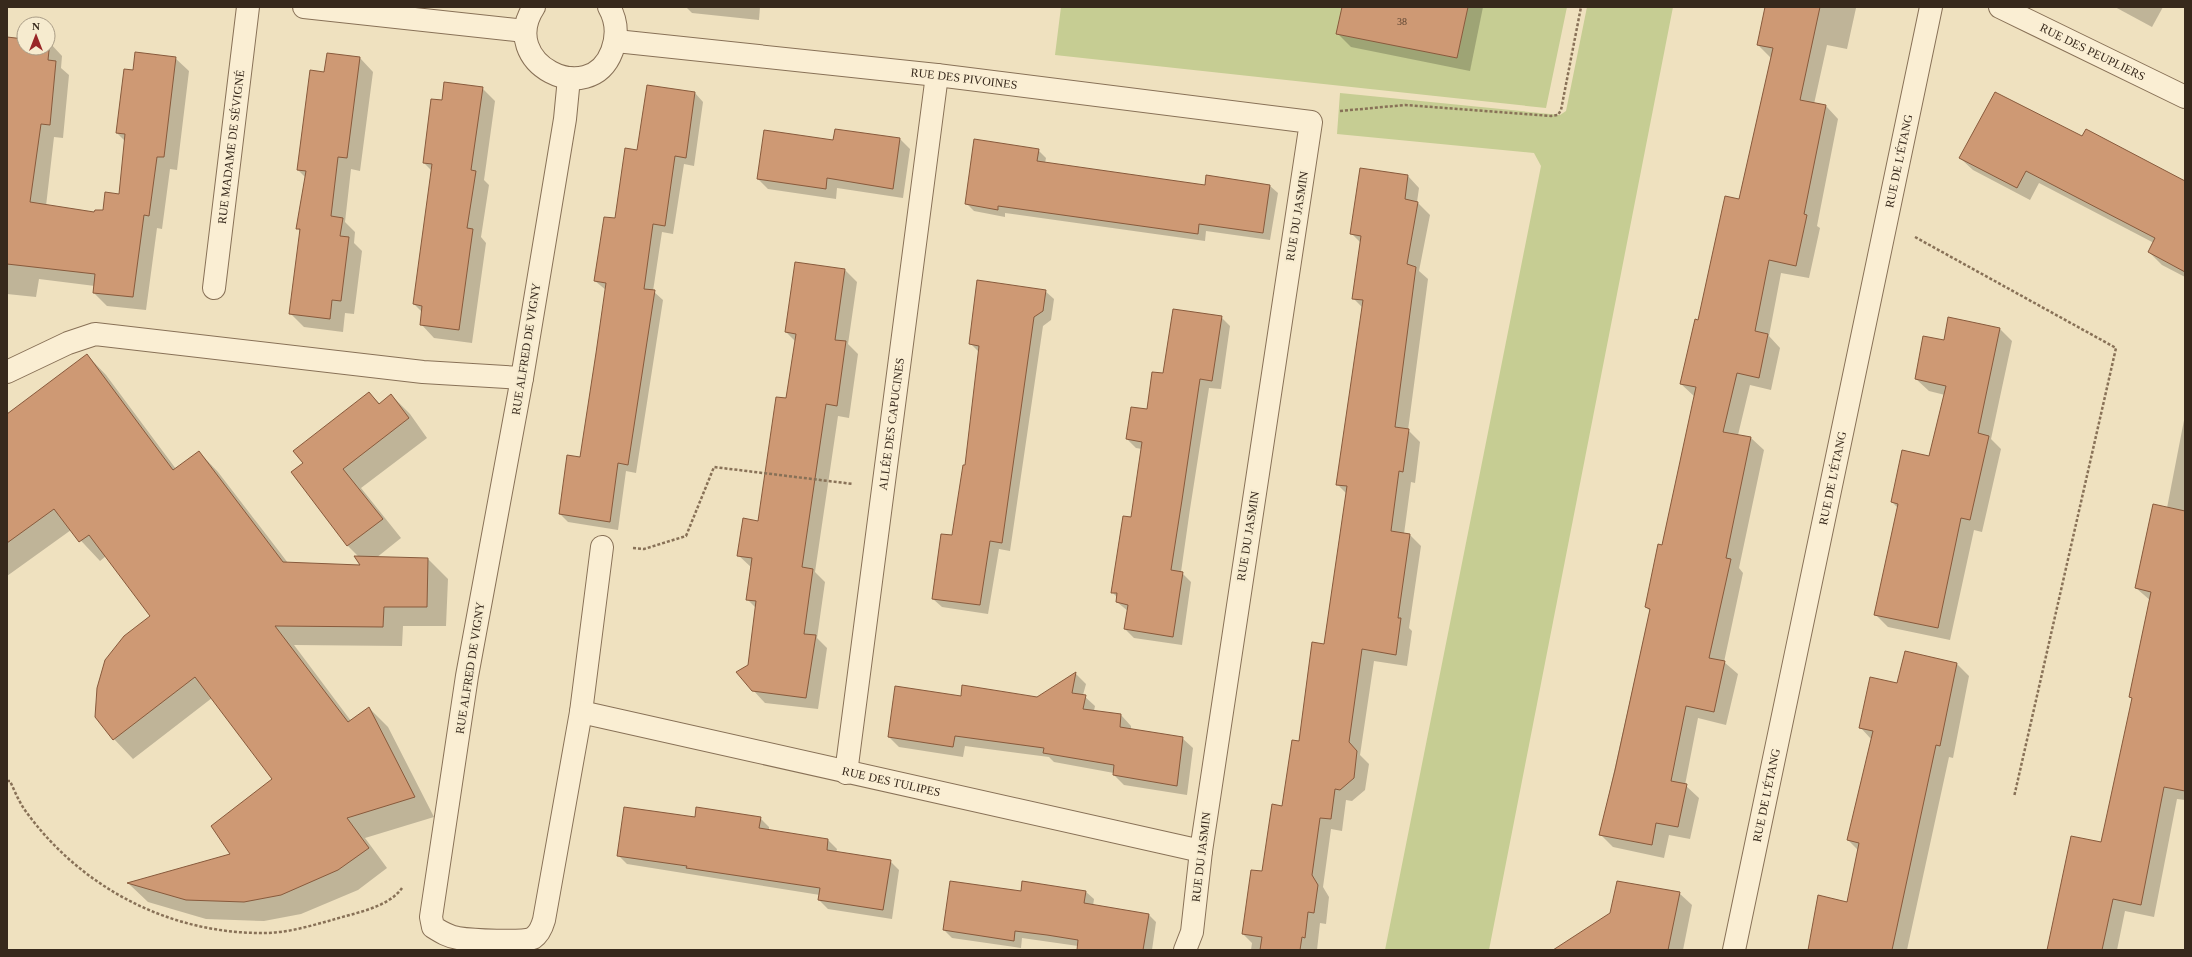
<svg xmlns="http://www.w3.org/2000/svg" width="2192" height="957" viewBox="0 0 2192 957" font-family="Georgia,serif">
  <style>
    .green { fill: #c6cd93 }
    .shadow { fill: #0003 }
    .building { fill: #ce9974; stroke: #885a3c }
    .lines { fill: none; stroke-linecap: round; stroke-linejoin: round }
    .minor-casing { stroke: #887157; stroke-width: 24 }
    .path { stroke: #887157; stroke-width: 2.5; stroke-dasharray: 3 2; stroke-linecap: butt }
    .minor { stroke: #faeed3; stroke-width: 22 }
    .labels { text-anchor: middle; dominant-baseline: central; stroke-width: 4; stroke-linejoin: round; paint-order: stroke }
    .number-label { font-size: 10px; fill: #5d4532 }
    .street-label { font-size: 12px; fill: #37291c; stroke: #f6ebcf }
  </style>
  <rect width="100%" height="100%" fill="#efe1bf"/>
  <g class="green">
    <path d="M1061,7h281l-5,27 120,24 11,-51h99l-21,101 -491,-53z"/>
    <path d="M1587,7h86l-184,943h-104l156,-784 -7,-13 -197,-19 3,-41 220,22 6,-4z"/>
  </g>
  <g class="shadow">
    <path d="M686,7h74l-1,13 -67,-7z"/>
    <path d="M1343,7h140l-13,64 -119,-24 -13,-13z"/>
    <path d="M1766,7l90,1 -9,41 -20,-4 -13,59 12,2 12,13 -21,107 3,2 -11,50 -28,-5 -12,63 11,12 -9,42 -21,-5 -12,50 13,3 13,12 -25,118 4,5 -19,89 14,12 -12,51 -28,-7 -13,67 14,13 -9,41 -21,-4 -5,23 -51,-11 -13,-13 50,-223 -4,-4 16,-61 33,-149 -14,-13 18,-63 41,-120 31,-143 -13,-13z"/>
    <path d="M2115,7h48l-11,20z"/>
    <path d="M24,40v8h24l1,-6 13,14 -1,12 8,7 -6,63 -9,-1 -8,69 49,7 9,-2 15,-16 7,-53 -9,-9 17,-62 41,-13 14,13 -12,99 -7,-1 -8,60 -5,-1 -11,82 -39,-4 -13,-13 1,-7 -56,-7 -3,18 -29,-3v-229z"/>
    <path d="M360,58l13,14 -13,99 -9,-2 -6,53 10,10 -1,11 8,8 -8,63 -9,-1 -2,19 -39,-5 -14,-14 11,-81 -4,-4 9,-50 -8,-8 27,-97z"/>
    <path d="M648,87l47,6 8,9 -9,64 -10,-2 -11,70 -11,-2 -9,59 10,9 -27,173 -10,-2 -8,59 -50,-8 -8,-8 21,-56 25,-168 -11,-9 43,-130z"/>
    <path d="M482,88l13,13 -11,79 5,5 -8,52 5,6 -14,100 -38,-5 -13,-14 1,-12 -8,-8 18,-133 -8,-8 18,-62z"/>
    <path d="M836,130l64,9 10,10 -7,49 -66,-10 -1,11 -68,-10 -10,-10 76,-38z"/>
    <path d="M2083,137l102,45v95l-23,-12 -13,-13 5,-9 -115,-60 -9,17 -57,-30 -13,-12z"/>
    <path d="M1038,150l8,8 -1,5 161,23h64l8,7 -8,47 -64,-9 -1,10 -200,-28v4l-31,-6 -8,-8z"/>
    <path d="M1408,176l11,12 -2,14 13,13 -11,56 9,8 -20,151 12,12 -5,41 -4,-1 -7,52h5l12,12 -12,82 3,3 -5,35 -33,-5 -14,94 9,9 -4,26 -13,11 -6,-1 -4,31 -11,-2 -8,58 6,10 -3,27 -6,-1 -3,27h-66l1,-7 -9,-9 40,-127 41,-162 23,-151 -10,-10 26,-176 -10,-10 8,-55 -10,-10z"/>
    <path d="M845,270l12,12 -9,62 10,10 -9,64 -11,-2 -23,156 10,10 -8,56 10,10 -9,61 -53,-6 -12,-13 -4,-24 8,-57 -10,-10 5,-31 -14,-13 20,-33 29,-123 9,-57 -10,-10z"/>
    <path d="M1045,291l9,8 -3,21 -8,6 -33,225 -11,-2 -11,65 -46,-7 -9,-8 20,-62 13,-71 13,-114 -9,-9z"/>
    <path d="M1221,317l9,9 -9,63 -12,-1 -19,121 -9,63 10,10 -9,63 -48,-7 -9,-9 3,-18 -11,-9 1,-4 -6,-6 19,-74 11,-69 -6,-1 -9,-9 20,-28 16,-37z"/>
    <path d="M2000,329l12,12 -21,98 10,10 -19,83 -8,-2 -24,110 -62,-13 -13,-13 23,-106 -6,-6 37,-45 16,-62 -16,-4 -13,-12 29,-38z"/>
    <path d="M87,355l19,20 70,94 23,-17 19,20 70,91 75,3 -4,-9 -11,-11 -56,-73 12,-10 65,-70 11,11 11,-9 19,19 17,24 -66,50 40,50 -25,20 52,1 20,20 -2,47h-43l-1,20 -108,-1 57,76 18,-13 19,19 46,90 -69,21 22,30 -29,22 -57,24 -37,7 -58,-2 -58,-17 -19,-18 102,-29 42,-76 -61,-81 -79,61 -19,-20 37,-123 -45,-60 -6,5 -29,-31 -64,46v-161z"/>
    <path d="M2185,415v385l-8,-1 -23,118 -29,-6 -8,39h-69l54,-106 31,-145 -2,-2 20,-96 -15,-13 31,-80z"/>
    <path d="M1957,664l12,12 -16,82 -4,-1 -42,193h-94l34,-47 11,-53 -10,-10 24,-100 -12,-13 38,-43z"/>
    <path d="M1076,674l10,10 -3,11 12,11 -1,5 27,4 10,11v3l51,9 11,10 -6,47 -63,-10 -10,-10v-2l-60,-11 -5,-5 -84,-11 -2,11 -64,-10 -10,-10 72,-39h76z"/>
    <path d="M760,818l9,9v4l59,9 9,9 -1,4 54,8 9,9 -7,49 -64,-10 -9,-9 1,-5 -193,-31 -9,-9 77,-36z"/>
    <path d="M1023,882l63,10 8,7 -1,7 56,9 7,7 -4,28h-74v-4l-56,-8 -1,10 -69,-10 -8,-8 78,-38z"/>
    <path d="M1679,893l13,12 -9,45h-99z"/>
  </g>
  <g class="building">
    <path d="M1342,7h126l-11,51 -121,-24z"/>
    <path d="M1765,7h55l-20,93 26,5 -22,109 3,1 -11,51 -27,-6 -14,71 13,3 -9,44 -22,-5 -14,59 28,5 -25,121 5,1 -22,99 16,3 -11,51 -28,-6 -15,75 16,3 -9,43 -22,-4 -4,22 -53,-10 16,-65 35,-161 -5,-2 13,-63 4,1 34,-158 -16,-3 15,-65 3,1 27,-124 14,3 34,-151 -16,-3z"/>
    <path d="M7,37l17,2v9h24v-7h2l-2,19 8,1 -6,64 -9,-1 -11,78 64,10 1,-2h8l2,-18 14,2 6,-60 -9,-1 8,-64 9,1 2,-18 41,5 -12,100h-7l-8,59 -5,-1 -11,82 -40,-4 2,-19 -88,-10z"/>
    <path d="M327,53l33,4 -13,101 -9,-1 -7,59 12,2 -3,18 9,1 -8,64 -9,-1 -2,19 -41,-5 11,-85h-4l10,-58 -9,-1 13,-100 14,2z"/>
    <path d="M444,82l39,5 -12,83 5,1 -9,57 6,1 -14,101 -39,-5 2,-19 -9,-2 19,-140 -9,-1 8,-64 11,1z"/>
    <path d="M647,85l48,7 -9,66 -11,-2 -10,70 -12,-2 -9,65 11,1 -27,175 -10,-2 -8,59 -51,-8 8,-59 13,2 16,-104 10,-70 -12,-2 10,-64 11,1 10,-70 12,2z"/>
    <path d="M1995,92l87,44 4,-7 99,52v91l-37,-20 7,-14 -129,-67 -9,17 -58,-30z"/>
    <path d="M835,129l65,9 -7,51 -66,-11 -1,11 -69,-10 7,-49 69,10z"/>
    <path d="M974,139l65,10 -2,12 168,24 1,-10 64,10 -7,48 -64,-9 -1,10 -200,-28v4l-33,-6z"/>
    <path d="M1360,168l48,7 -3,24 13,3 -11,62 9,3 -21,160 14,2 -6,43 -4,-1 -8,60 19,3 -12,84h3l-5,37 -34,-6 -13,93 8,9 -3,27 -14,12 -5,-1 -4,30 -11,-1 -8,57 6,10 -4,28 -6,-1 -3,26 -3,-1 -2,13h-40l2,-13 -20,-3 9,-64 11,1 10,-67 10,2 10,-66 7,1 13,-99 12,2 23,-158 -11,-1 27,-185 -11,-1 9,-63 -11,-2z"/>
    <path d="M795,262l50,7 -10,71 11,1 -9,65 -11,-2 -24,163 11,2 -9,65 12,1 -10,63 -54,-7 -16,-19 12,-7 8,-64 -10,-1 6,-42 -15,-2 6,-38 15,3 18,-124 10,1 10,-64 -11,-2z"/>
    <path d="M977,280l69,10 -3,21 -9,6 -32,226 -12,-2 -10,64 -48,-6 9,-65 11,1 11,-70h2l14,-119 -10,-2z"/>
    <path d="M1173,309l49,7 -10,65 -12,-2 -18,121 -11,70 12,2 -10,65 -49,-8 4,-24 -12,-3 1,-9h-6l12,-77 8,1 11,-75 -16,-3 5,-32 16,2 5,-37 11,1z"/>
    <path d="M1948,317l52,11 -22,105 11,3 -19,84 -9,-2 -23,110 -64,-13 24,-111 -7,-2 11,-52 27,6 17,-70 -31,-7 8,-43 21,4z"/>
    <path d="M87,354l86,116 26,-19 84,111 77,3 -6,-9 74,2 -1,49h-43l-1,20 -108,-1 73,96 21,-15 46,90 -68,21 22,30 -31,22 -57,25 -37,7 -58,-2 -59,-17 103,-29 -19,-28 61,-47 -77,-102 -82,63 -18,-23 2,-29 8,-28 19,-24 26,-20 -61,-81 -10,7 -25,-33 -47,34v-129z"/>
    <path d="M369,392l10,12 12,-10 18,24 -66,51 40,50 -36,27 -56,-74 12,-9 -10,-12z"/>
    <path d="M2153,504l32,7v280l-21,-4 -23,118 -28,-6 -11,51h-55l24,-114 30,6 31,-144 -3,-1 22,-105 -16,-4z"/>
    <path d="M1905,651l52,12 -17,83 -4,-1 -44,205h-84l10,-55 29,7 12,-59 -12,-3 26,-109 -14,-3 11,-51 27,6z"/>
    <path d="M1076,672l-4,21 14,2 -3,14 38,5 -1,13 63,10 -6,49 -64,-11 1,-10 -71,-12 1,-5 -89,-12 -2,11 -65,-10 7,-51 66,10 1,-11 75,12z"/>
    <path d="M624,807l71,10 1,-10 65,10 -2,11 69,11 -1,11 64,10 -8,50 -65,-10 2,-12 -134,-20 1,-2 -70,-10z"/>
    <path d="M950,881l71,10 1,-10 64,10 -2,12 65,11 -6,36h-66l1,-10 -31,-5 -32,-4 -1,10 -71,-11z"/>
    <path d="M1617,881l63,11 -12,58h-115l57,-37z"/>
  </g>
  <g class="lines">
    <defs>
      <g id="minor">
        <path d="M304,7l221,24"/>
        <path d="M534,7c-37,56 56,103 78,44 6,-16 5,-30 -3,-44"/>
        <path id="s1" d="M2000,7l185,90"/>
        <path id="s2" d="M616,41l321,34 374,47 -110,729 -9,81 -7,18"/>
        <path d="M569,78l-4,41 -43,259 -55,298 -36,241 2,10c8,5 16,10 25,11 13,2 65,5 75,0 6,-4 9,-11 11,-18l37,-208 21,-165"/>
        <path id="s3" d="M214,288l34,-281"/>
        <path d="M7,372l61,-29 27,-9 328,38 99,6"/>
        <path id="s4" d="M581,712l620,139"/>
        <path id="s5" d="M846,773l91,-698"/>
        <path id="s6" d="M1734,950l197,-943"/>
      </g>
    </defs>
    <use href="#minor" class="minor-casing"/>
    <g class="path">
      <path d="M1340,111l65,-6 146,11 7,-1 3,-5 20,-103"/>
      <path d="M1915,237l201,111 -102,449"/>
      <path d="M633,548l11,1 42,-13 28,-69 139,17"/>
      <path d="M7,781h3c5,11 10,23 17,32 55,75 143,121 237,120 23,0 46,-7 68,-13 22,-7 56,-12 70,-32"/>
    </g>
    <use href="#minor" class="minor"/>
  </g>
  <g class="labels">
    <g class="number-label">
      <text x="1402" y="21">38</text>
    </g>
    <g class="street-label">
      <text stroke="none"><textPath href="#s1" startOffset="103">RUE DES PEUPLIERS</textPath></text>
      <text stroke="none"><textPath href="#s2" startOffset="350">RUE DES PIVOINES</textPath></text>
      <text stroke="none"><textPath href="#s3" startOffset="142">RUE MADAME DE SÉVIGNÉ</textPath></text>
      <text stroke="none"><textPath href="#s6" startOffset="806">RUE DE L'ÉTANG</textPath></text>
      <text transform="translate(1297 216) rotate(-81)">RUE DU JASMIN</text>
      <text transform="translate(526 349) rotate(-81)">RUE ALFRED DE VIGNY</text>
      <text stroke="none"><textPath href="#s5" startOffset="352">ALLÉE DES CAPUCINES</textPath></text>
      <text stroke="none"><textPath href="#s6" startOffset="482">RUE DE L'ÉTANG</textPath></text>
      <text transform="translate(1248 536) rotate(-81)">RUE DU JASMIN</text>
      <text transform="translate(470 668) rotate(-81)">RUE ALFRED DE VIGNY</text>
      <text stroke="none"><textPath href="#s4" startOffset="318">RUE DES TULIPES</textPath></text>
      <text stroke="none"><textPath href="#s6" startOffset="158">RUE DE L'ÉTANG</textPath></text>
      <text transform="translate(1201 857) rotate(-83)">RUE DU JASMIN</text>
    </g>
  </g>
  <rect width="2192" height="957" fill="none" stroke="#37291c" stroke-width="16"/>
  <g transform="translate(36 36)"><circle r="19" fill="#f6ebcf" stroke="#aa9d87"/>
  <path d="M0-3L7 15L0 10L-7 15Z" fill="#992627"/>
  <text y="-6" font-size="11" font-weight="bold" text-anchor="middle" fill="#37291c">N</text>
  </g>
</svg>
